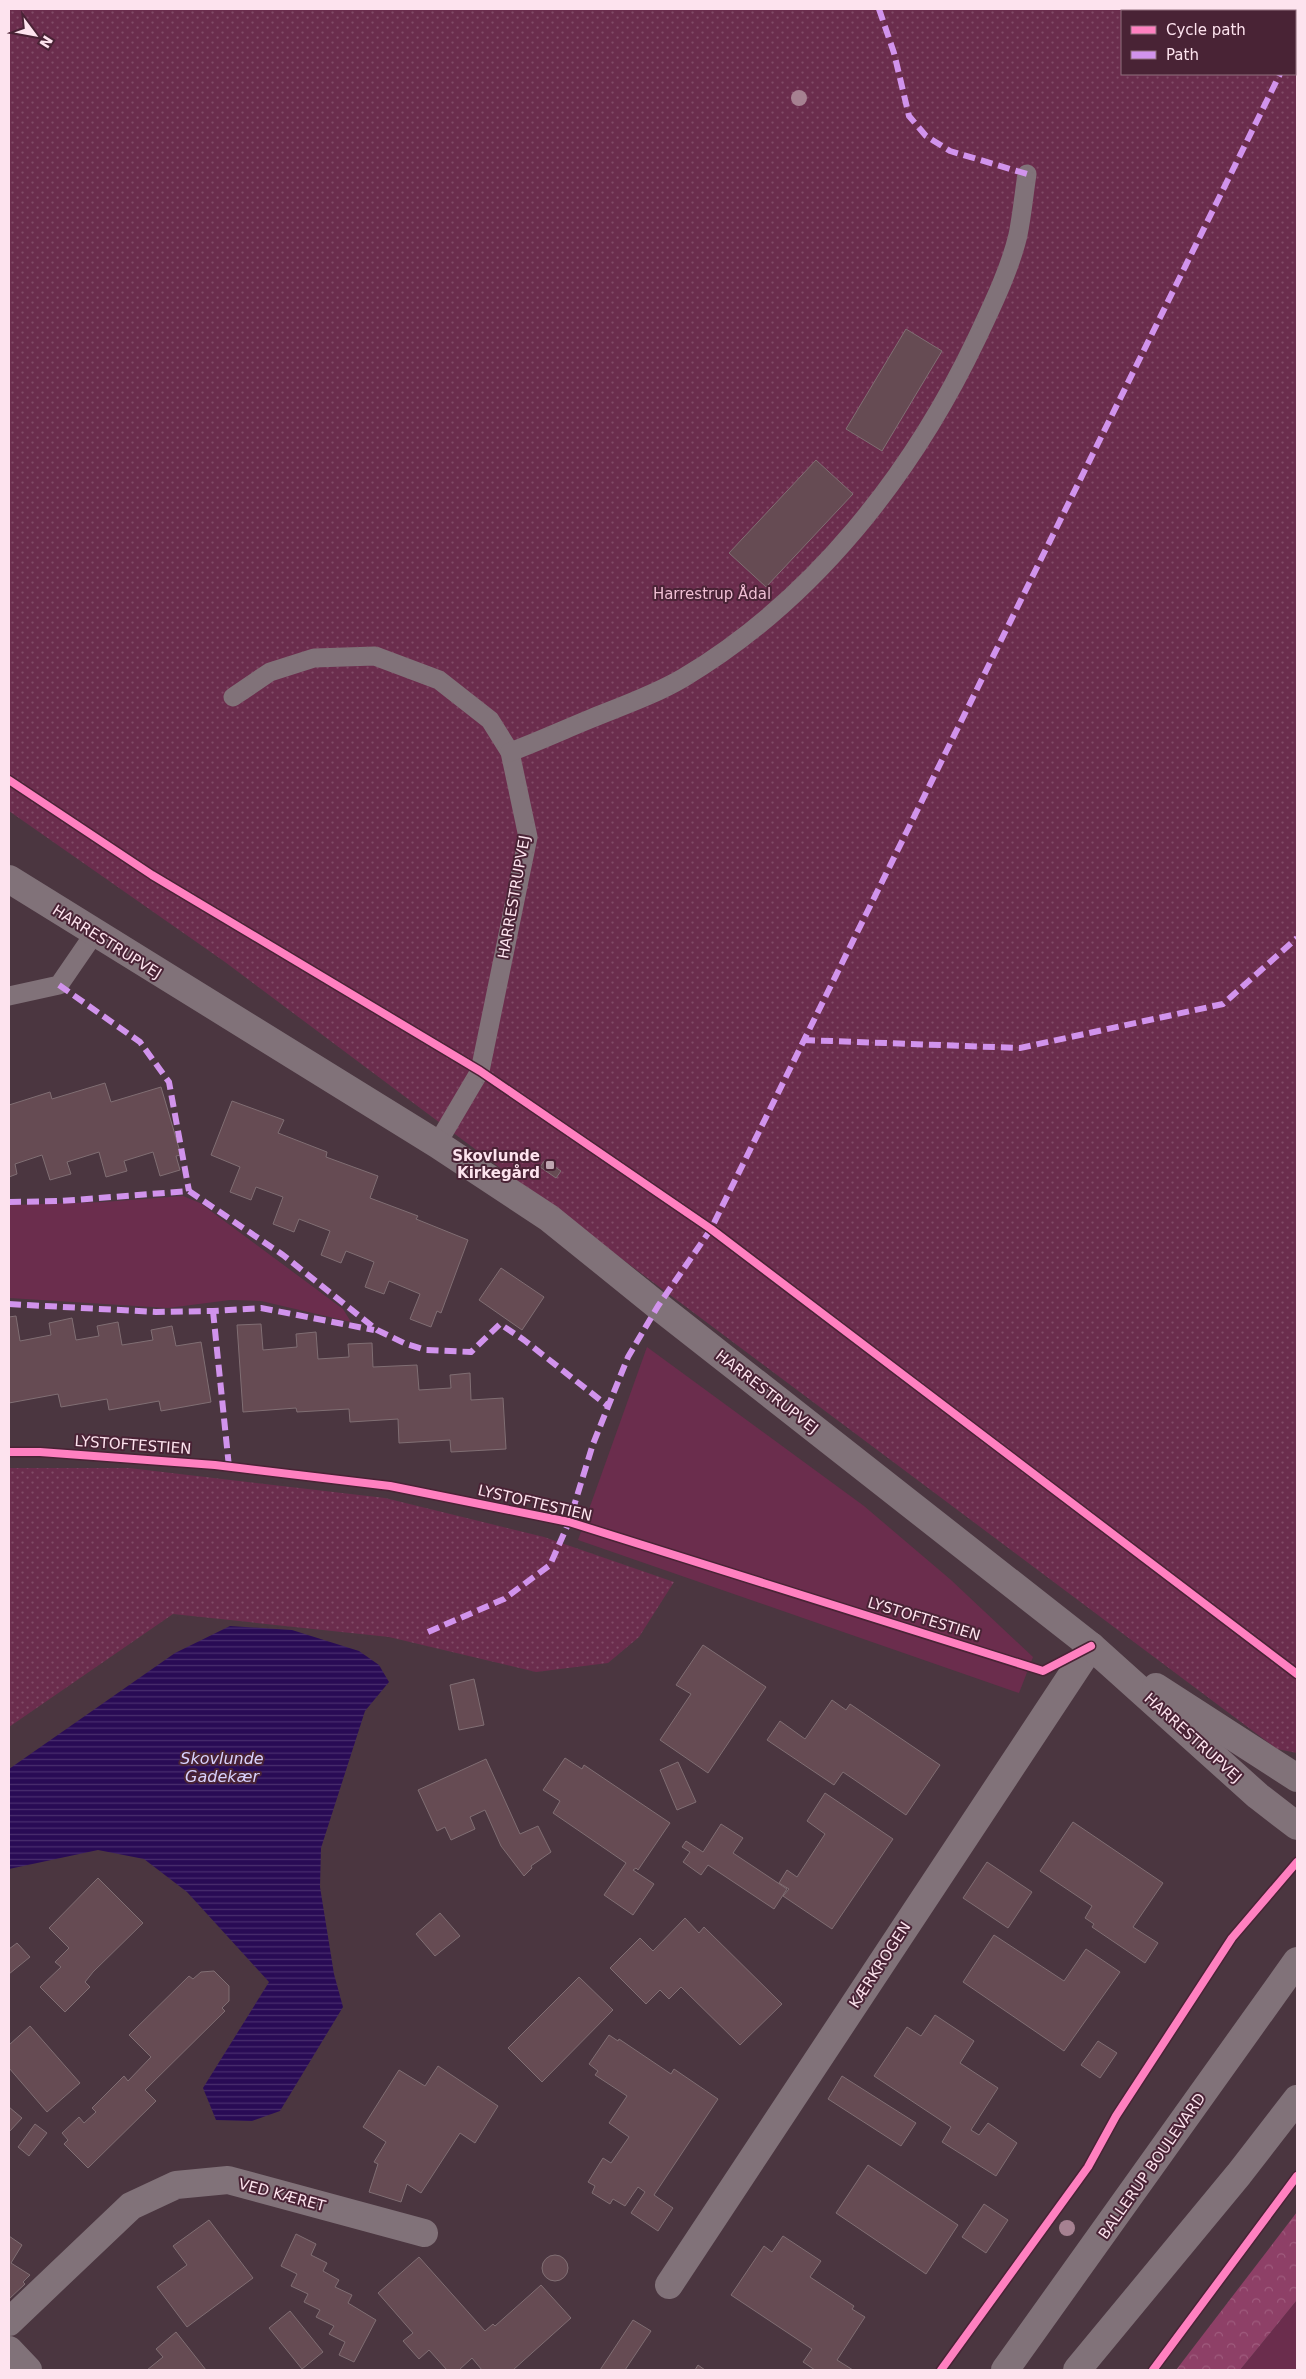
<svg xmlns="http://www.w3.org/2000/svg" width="1306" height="2379" viewBox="0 0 1306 2379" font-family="'DejaVu Sans',sans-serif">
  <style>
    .grass { fill: #6b2d4d }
    .forest { fill: url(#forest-crowns) }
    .park { fill: url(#park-dots); fill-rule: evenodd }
    .water { fill: url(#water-rules) }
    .building { fill: #664b53; stroke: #806e73 }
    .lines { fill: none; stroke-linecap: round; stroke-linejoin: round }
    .service { stroke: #817279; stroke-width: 19 }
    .minor { stroke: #817279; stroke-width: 28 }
    .tertiary { stroke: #817279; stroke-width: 28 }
    .quiet { stroke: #d193ec; stroke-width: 6; stroke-dasharray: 12 6; stroke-linecap: butt }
    .cycleway-casing { stroke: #492335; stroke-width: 11 }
    .cycleway { stroke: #ff80c0; stroke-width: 8 }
    .tree { fill: #a68191 }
    .poi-dot { fill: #bfa6b1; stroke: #492335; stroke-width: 2 }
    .labels { text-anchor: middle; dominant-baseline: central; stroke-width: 4; stroke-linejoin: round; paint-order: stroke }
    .park-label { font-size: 15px; fill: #f0bfd4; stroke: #492335 }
    .street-label { font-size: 15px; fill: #fde3ee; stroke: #492335 }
    .poi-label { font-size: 15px; font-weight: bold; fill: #fde3ee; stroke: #492335; text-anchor: end }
    .water-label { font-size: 16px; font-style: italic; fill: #d7d1fe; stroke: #492335 }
  </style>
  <defs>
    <pattern id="forest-crowns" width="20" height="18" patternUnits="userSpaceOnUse" patternTransform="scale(1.25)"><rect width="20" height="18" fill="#8e4067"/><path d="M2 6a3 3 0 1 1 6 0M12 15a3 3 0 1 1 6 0" fill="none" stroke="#9f5b7d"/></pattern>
    <pattern id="park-dots" width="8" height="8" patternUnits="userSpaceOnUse" patternTransform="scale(1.25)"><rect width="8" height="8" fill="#6b2d4d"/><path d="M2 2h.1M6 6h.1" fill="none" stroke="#814b67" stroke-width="1.8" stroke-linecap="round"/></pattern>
    <pattern id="water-rules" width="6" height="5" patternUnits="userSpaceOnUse" patternTransform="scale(1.25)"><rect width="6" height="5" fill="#290b55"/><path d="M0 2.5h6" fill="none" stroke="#492e6e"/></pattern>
  </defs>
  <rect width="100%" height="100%" fill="#4b3640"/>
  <g class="grass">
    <path d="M183,1196l17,7 143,106 8,13 -90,-21 -31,-1 -62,8 -159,-10v-93l94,-3z"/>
    <path d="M647,1347l217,159 87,74 82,77 -14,36 -441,-153z"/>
    <path d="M1297,2300v70h-57z"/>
  </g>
  <path class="forest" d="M1297,2212v88l-57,70h-64z"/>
  <g class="park">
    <path d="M9,9h1288v1744l-20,-4 -1052,-787 -216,-151zM1122,11h173v63h-173z"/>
    <path d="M9,1468h120l256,30 159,39 130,45 -35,55 -31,26 -72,9 -147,-35 -216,-23 -164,113z"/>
  </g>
  <path class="water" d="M230,1626l62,4 67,21 20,14 10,17 -24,29 -44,137 -1,39 14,87 9,33 -63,104 -28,10 -36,-1 -13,-32 66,-106 -82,-90 -43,-33 -46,-9 -89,19v-100l166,-116z"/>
  <g class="building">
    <path d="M906,329l36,22 -60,100 -36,-22z"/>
    <path d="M816,460l37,34 -87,93 -37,-34z"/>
    <path d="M105,1083l6,19 50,-15 20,68 -5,1 4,14 -20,6 -7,-24 -29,9 3,10 -21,6 -7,-25 -32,10 4,12 -21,6 -8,-25 -27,9 2,10 -8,3v-72l41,-13 2,7z"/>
    <path d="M232,1101l52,19 -6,13 49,19 -1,5 52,19 -8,22 48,18 -2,3 52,21 -27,73 -4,-2 -6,16 -21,-8 10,-25 -31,-13 -5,13 -19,-7 9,-25 -28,-11 -5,12 -20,-8 9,-24 -31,-12 -5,13 -21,-8 10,-27 -27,-10 -5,13 -21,-8 10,-25 -29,-12z"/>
    <path d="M545,1160l16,11 -5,7 -16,-11z"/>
    <path d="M501,1268l43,29 -22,33 -43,-30z"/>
    <path d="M16,1316l4,25 31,-6 -2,-12 23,-5 4,22 23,-4 -2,-10 21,-4 4,23 31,-5 -2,-10 21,-4 4,20 25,-4 10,60 -50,9 -2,-10 -50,9 -2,-11 -46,8 -3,-13 -49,9v-86z"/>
    <path d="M261,1324l2,26 34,-3 -1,-13 20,-2 2,27 31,-2 -1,-13 24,-1 1,24 44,-2 2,25 32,-2 -1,-13 20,-2 1,27 32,-2 3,51 -55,3 -1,-12 -51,3 -1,-24 -48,3 -1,-13 -52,3 -1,-4 -53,4 -6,-87z"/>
    <path d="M703,1645l63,42 -58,86 -48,-33 31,-46 -15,-9z"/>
    <path d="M474,1679l10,46 -25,5 -9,-45z"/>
    <path d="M832,1700l14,10 4,-6 90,61 -34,50 -63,-43 -9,13 -67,-45 13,-19 25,18z"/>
    <path d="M565,1758l17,11 2,-4 86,58 -32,47 -2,-2 -3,2 21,14 -21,31 -29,-20 22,-32 -73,-50 7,-12 -17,-11z"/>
    <path d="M486,1759l34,75 18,-8 13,26 -20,14 1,2 -8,8 -23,-30 -16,-36 -15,7 5,12 -24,11 -6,-13 -8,4 -19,-41z"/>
    <path d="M678,1762l18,40 -19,8 -17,-40z"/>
    <path d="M825,1793l68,46 -61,90 -49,-33 6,-7 -10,-6 8,-13 10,7 28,-43 -18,-13z"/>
    <path d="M1073,1822l90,61 -30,44 25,16 -13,20 -53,-36 2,-3 -9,-6 7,-12 -52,-35z"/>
    <path d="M721,1824l22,14 -10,15 54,36 -13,20 -66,-44 -7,10 -18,-13 7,-10 -8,-5 4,-6 17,11z"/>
    <path d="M987,1862l45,30 -24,36 -45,-30z"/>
    <path d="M98,1878l45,45 -50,49 -8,10 5,5 -25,25 -25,-25 21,-20 -6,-5 14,-14 -20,-20z"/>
    <path d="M440,1913l20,23 -25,20 -19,-22z"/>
    <path d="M685,1918l14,15 5,-6 78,77 -42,41 -59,-58 -12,12 -9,-9 -14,14 -36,-36 30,-30 13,13z"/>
    <path d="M994,1935l70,46 22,-32 34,23 -56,79 -101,-69z"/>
    <path d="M17,1943l13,14 -21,17v-25z"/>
    <path d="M214,1971l15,15v15l-7,7 3,3 -80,79 11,11 -68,67 -24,-24 4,-4 -6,-7 17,-16 5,6 12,-11 -4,-4 32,-32 4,5 23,-24 -22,-22 60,-59 4,3 8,-7z"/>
    <path d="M579,1977l34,33 -71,72 -34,-34z"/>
    <path d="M935,2015l39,26 -14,22 38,25 -27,42 8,5 9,-12 29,20 -21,33 -54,-34 9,-15 -77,-51 33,-49 14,9z"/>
    <path d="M30,2026l50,57 -33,29 -38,-44v-23z"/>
    <path d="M609,2035l9,6 1,-2 52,35 3,-5 44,30 -64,96 19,13 -15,23 -27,-18 14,-21 -7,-5 -13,19 -12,-7 -3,5 -18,-11 3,-7 -7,-4 15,-24 8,5 18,-26 -20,-14 18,-27 -32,-21 3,-4 -9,-7z"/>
    <path d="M1098,2041l19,12 -17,25 -19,-13z"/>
    <path d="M438,2066l60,40 -23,37 -15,-10 -39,60 -14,-9 -6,18 -32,-10 9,-28 -4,-2 12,-20 -23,-15 36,-57 26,16z"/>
    <path d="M842,2076l74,47 -15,23 -73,-47z"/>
    <path d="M9,2107l13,11 -13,14z"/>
    <path d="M35,2124l12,9 -18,23 -11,-9z"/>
    <path d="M868,2165l90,60 -32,49 -90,-61z"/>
    <path d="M984,2204l24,16 -22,33 -24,-16z"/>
    <path d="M209,2220l44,58 -66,49 -30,-40 30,-22 -14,-19z"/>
    <path d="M296,2234l20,10 -5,11 16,8 -4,8 16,9 -4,7 17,8 -4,8 28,17 -22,42 -15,-7 6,-13 -16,-8 5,-8 -18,-9 4,-7 -16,-8 4,-8 -17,-8 6,-12 -16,-8z"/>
    <path d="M9,2236l13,9 -11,18 19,12 -7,7 2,2 -16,15z"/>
    <path d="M783,2236l38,25 -11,16 44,29 -2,3 13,8 -28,43 16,10h-38l-12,-8 9,-13 -81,-54 33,-49 8,6z"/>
    <circle cx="555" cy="2268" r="13"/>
    <path d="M419,2257l66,74 8,-7 2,2 46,-41 30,33 -58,52h-31l-10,-12 -13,12h-12l-18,-20 -10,9 -16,-18 10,-8 -35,-40z"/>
    <path d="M290,2311l33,41 -21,17 -33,-41z"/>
    <path d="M633,2320l18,11 -26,39h-25z"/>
    <path d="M176,2332l30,38h-59l16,-13 -7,-8z"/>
    <path d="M698,2365l7,5h-10z"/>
  </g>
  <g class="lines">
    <g class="service">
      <path d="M233,697l37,-25 44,-14 61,-2 64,24 51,40 20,32 18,85 -48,234 -43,73"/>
      <path d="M510,752c27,-10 53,-22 80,-33 32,-13 64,-24 93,-41 131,-78 230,-205 294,-340 15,-32 33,-69 41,-103 4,-20 6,-41 9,-61"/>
      <path d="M9,996l50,-11 35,-51"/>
    </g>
    <g class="minor">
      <path d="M669,2285l422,-639"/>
      <path d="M9,2322l122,-116 45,-21 52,-5 196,53"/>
      <path d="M9,2350l19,20"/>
    </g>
    <g class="tertiary">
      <path d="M9,879l428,265 112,74 109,88 433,340 167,150 39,30"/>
      <path d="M1156,1687l141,91"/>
      <path d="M1005,2370l292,-409"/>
      <path d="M1077,2370l162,-196 58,-75"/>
    </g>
    <g class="quiet">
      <path d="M879,9l15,44 15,63 17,20 24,15 77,23"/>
      <path d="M1295,45l2,-6"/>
      <path d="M59,985l81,57 29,40 20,109"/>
      <path d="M803,1040l217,8 203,-44 74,-66"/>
      <path d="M9,1202l52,-1 128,-10 94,64 94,75 29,14 20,6 45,2 29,-28 24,16 84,66"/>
      <path d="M9,1304l147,8 57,-1 48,-3 113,22"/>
      <path d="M213,1311l16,156"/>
      <path d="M428,1632l76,-33 46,-34 19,-43 24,-78 35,-87 30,-51 53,-77 569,-1155"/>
    </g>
    <defs>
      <g id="cycleway">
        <path d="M9,780l143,95 328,196 231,158 586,445"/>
        <path d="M9,1452h31l175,13 175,21 179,36 474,149 48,-25"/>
        <path d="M941,2370l147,-203 28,-51 116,-178 65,-76"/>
        <path d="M1153,2370l144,-194"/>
      </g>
    </defs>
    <use href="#cycleway" class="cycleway-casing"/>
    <use href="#cycleway" class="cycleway"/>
  </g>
  <g class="tree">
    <circle cx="799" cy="98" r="8"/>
    <circle cx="1067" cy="2228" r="8"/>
  </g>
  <rect class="poi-dot" x="545" y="1160" width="10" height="10" rx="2.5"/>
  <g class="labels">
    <g class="park-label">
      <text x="712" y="594">Harrestrup Ådal</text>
    </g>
    <g class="street-label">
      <text transform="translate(514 897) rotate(-80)">HARRESTRUPVEJ</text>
      <text transform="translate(107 942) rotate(32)">HARRESTRUPVEJ</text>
      <text transform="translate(767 1392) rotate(38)">HARRESTRUPVEJ</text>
      <text transform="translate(133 1445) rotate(4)">LYSTOFTESTIEN</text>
      <text transform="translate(535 1503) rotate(13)">LYSTOFTESTIEN</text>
      <text transform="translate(924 1619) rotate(17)">LYSTOFTESTIEN</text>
      <text transform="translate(1193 1738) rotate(42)">HARRESTRUPVEJ</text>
      <text transform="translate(880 1965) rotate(-57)">KÆRKROGEN</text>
      <text transform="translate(1152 2166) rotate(-55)">BALLERUP BOULEVARD</text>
      <text transform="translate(282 2195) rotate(15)">VED KÆRET</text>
    </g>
    <g class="poi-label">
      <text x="540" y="1156">Skovlunde<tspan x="540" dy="17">Kirkegård</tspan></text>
    </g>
    <g class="water-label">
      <text x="222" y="1758">Skovlunde<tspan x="222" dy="18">Gadekær</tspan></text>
    </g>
  </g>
  <rect width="1306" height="2379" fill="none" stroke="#fde3ee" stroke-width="20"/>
  <rect x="1121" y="10" width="175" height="65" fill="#492335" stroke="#91707f"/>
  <rect x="1131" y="26" width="25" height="8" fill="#ff80c0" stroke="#91707f"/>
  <text x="1166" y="35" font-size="15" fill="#fde3ee">Cycle path</text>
  <rect x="1131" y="51" width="25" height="8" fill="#d193ec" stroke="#91707f"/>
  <text x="1166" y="60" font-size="15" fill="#fde3ee">Path</text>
  <g transform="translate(35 35) rotate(122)" stroke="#492335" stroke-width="4" paint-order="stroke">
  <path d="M0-4L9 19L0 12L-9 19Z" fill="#fde3ee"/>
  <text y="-8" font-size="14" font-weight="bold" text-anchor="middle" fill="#fde3ee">N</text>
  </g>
</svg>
